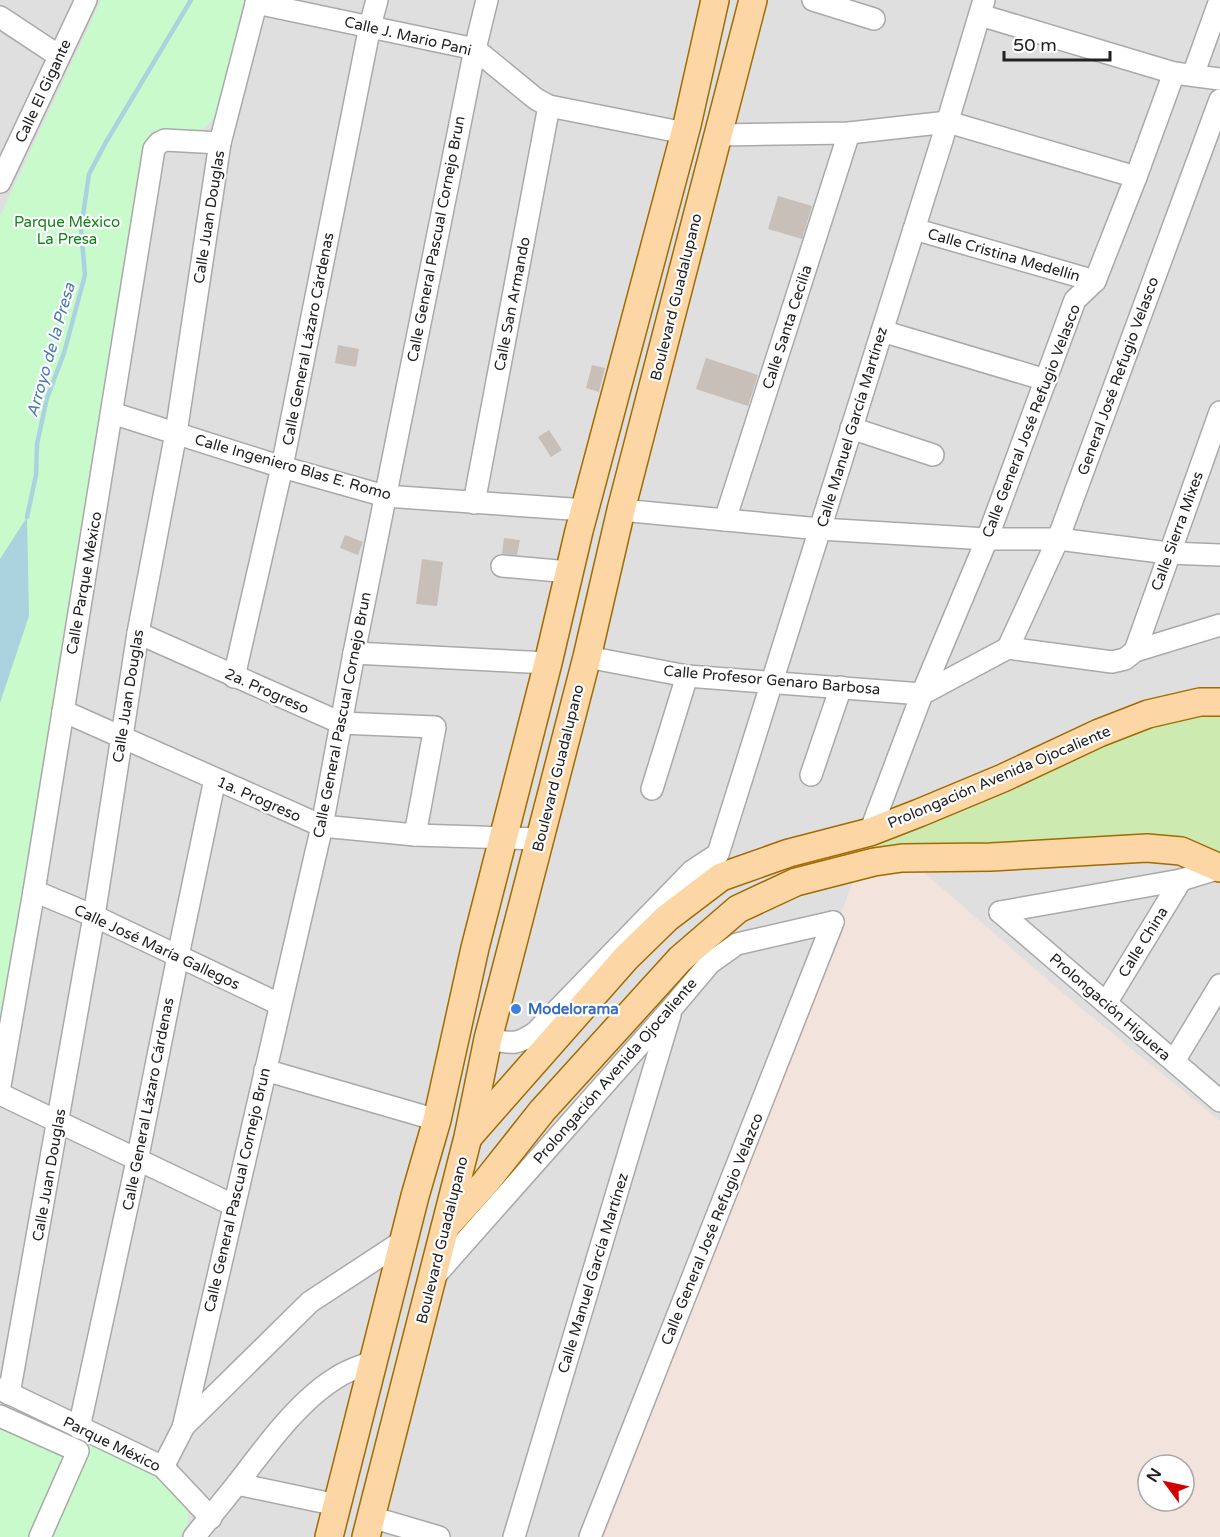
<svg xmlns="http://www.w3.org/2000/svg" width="1220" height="1537" viewBox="0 0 1220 1537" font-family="'Varela Round',sans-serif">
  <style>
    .residential { fill: #e0dfdf; fill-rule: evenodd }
    .military { fill: #f3e3dd; fill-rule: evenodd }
    .grass { fill: #cdebb0 }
    .park { fill: #c8facc }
    .water { fill: #aad3df }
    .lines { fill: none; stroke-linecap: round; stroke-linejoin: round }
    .stream { stroke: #aad3df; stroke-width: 4.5 }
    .building { fill: #c7bfb8 }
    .minor-casing { stroke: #a9a9a9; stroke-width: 24 }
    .major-casing { stroke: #a06b00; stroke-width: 30 }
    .minor { stroke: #fff; stroke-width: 21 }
    .major { stroke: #fcd6a4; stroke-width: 27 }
    .shop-dot { fill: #3f7fe0; stroke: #fff; stroke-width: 2 }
    .labels { text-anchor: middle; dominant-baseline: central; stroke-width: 4.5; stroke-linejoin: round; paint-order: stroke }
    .street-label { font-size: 15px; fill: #222; stroke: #fff }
    .park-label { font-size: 15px; fill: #0c8416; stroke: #fff }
    .shop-label { font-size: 15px; font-weight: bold; fill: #366cbe; stroke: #fff; text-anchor: start }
    .water-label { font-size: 16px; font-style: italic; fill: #4a7aab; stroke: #fff }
  </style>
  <rect width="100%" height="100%" fill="#f2efe9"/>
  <path class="residential" d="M0,0h1220v1537h-1220zM1148,1465h36v36h-36z"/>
  <path class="military" d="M921,870l143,124 156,127v416h-616l252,-663zM1148,1465h36v36h-36z"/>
  <path class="grass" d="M1220,712v140l-78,-11 -266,10 6,-12 286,-123z"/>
  <g class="park">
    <path d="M101,0h143l-26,110c-15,33 -38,19 -67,21l-151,901v-816z"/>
    <path d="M0,1403l150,68 32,30 6,11v12l-9,13h-179z"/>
  </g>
  <path class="water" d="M27,517l2,99 -29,87v-144z"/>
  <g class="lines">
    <path class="stream" d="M27,517l9,-42 1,-31 10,-46 17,-45 21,-78 -4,-46 8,-55 17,-32 85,-142"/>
  </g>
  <g class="building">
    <path d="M778,196l34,10 -10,33 -34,-10z"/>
    <path d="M338,345l21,4 -3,18 -21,-4z"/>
    <path d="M706,358l52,17 -10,31 -52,-17z"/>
    <path d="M592,365l13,3 -6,24 -13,-4z"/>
    <path d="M549,430l13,20 -11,7 -13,-20z"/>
    <path d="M345,535l18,7 -5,13 -18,-7z"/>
    <path d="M504,538l16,2 -3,15 -15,-1z"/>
    <path d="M422,559l21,3 -6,44 -21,-2z"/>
  </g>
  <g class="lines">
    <defs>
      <g id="minor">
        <path d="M813,0l61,19"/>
        <path d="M256,3l219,46 61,50 13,7 136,27"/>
        <path d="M980,15l194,58 46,6"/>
        <path d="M0,17l59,39"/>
        <path d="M1193,75l27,-75"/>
        <path d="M719,135l130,-2 99,-11 188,55"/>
        <path d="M0,182l86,-182"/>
        <path d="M914,229l181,52"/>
        <path d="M882,331l164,49"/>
        <path d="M112,413l170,54 103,29 200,14"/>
        <path d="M851,428l82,27"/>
        <path d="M474,503l75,-397"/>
        <path d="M621,510l199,19 167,10h71l110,14 52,2"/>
        <path d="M725,520l124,-387"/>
        <path d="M502,566l67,6"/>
        <path d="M138,633l203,90 94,4 -20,108"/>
        <path d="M1008,648l50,-109 162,-439"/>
        <path d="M1135,651l85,-239"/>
        <path d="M354,653l194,10"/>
        <path d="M587,657l100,19 235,18 86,-46 104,14 13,-3 10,-8 85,-26"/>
        <path d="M234,677l48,-210 88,-441 7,-26"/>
        <path d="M63,711l259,115 93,9 125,4"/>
        <path d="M811,775l30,-88"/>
        <path d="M652,789l35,-113"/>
        <path d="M870,832l52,-138 65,-155 88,-239 20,-19 41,-104 38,-104"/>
        <path d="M34,891l60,25 185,88"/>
        <path d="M1000,912l220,189"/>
        <path d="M1000,912l181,-32 39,-12"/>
        <path d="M1106,1003l75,-123"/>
        <path d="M488,1039c23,4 28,7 48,-7l156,-161 26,-17 224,-714 42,-140"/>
        <path d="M1174,1061l46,-76"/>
        <path d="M265,1070l172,50"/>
        <path d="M0,1086l34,-195 120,-742 5,-6 6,-3 55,3"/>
        <path d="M0,1094l233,111"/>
        <path d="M433,1278l239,-270 38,-45 27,-19 96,-22"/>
        <path d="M0,1389l163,78 48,51"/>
        <path d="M9,1394l85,-478 44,-283 38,-200 44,-290 37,-143"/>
        <path d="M0,1416l78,35 -38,86"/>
        <path d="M183,1427l127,-125 96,-63"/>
        <path d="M79,1428l58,-267 41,-205 37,-177"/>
        <path d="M163,1467l20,-39 139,-602 32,-173 121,-604 12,-49"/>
        <path d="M237,1484c27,-35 61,-83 99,-106 11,-8 26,-12 38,-17"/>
        <path d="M371,1517l68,20"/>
        <path d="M194,1537l43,-53 100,21"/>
        <path d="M514,1537l156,-522"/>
        <path d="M590,1537l243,-615"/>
      </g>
      <g id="major">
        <path d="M470,1135l156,-177 41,-40 54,-41 68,-24 81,-21 49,-19 84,-35 96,-45 49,-19 52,-12h20"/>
        <path d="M447,1225l38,-42 57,-72 138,-152 58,-50 58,-27 78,-20 28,-4 89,-1 156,-9 34,3 39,17"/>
        <path d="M329,1537l86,-341 22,-76 38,-172 73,-285 31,-132 108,-406 28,-125"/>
        <path d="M366,1537l102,-400 20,-98 99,-382 34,-147 132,-510"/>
      </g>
    </defs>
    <use href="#minor" class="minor-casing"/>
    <use href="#major" class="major-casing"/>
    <use href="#minor" class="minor"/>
    <use href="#major" class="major"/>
  </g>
  <circle class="shop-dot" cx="516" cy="1009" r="6"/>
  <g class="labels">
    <g class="street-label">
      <text transform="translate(408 36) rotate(13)">Calle J. Mario Pani</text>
      <text transform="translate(43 91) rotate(-65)">Calle El Gigante</text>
      <text transform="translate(209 217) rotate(-81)">Calle Juan Douglas</text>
      <text transform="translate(436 239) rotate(-79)">Calle General Pascual Cornejo Brun</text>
      <text transform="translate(1004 255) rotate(16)">Calle Cristina Medellín</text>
      <text transform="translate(676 297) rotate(-76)">Boulevard Guadalupano</text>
      <text transform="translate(512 304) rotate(-79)">Calle San Armando</text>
      <text transform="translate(787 327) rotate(-72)">Calle Santa Cecilia</text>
      <text transform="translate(308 339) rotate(-79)">Calle General Lázaro Cárdenas</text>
      <text transform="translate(1118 376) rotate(-70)">General José Refugio Velasco</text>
      <text transform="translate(1031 421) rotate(-69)">Calle General José Refugio Velasco</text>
      <text transform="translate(852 427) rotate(-73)">Calle Manuel García Martínez</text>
      <text transform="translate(293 467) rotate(16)">Calle Ingeniero Blas E. Romo</text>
      <text transform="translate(1177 531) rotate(-70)">Calle Sierra Mixes</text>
      <text transform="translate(84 583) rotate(-80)">Calle Parque México</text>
      <text transform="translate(772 680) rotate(5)">Calle Profesor Genaro Barbosa</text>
      <text transform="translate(267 691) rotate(24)">2a. Progreso</text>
      <text transform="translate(128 696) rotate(-81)">Calle Juan Douglas</text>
      <text transform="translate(342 715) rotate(-79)">Calle General Pascual Cornejo Brun</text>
      <text transform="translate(558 768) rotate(-76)">Boulevard Guadalupano</text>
      <text transform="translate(999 777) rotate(-23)">Prolongación Avenida Ojocaliente</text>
      <text transform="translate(259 799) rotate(24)">1a. Progreso</text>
      <text transform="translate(1143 942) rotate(-58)">Calle China</text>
      <text transform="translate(157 947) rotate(25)">Calle José María Gallegos</text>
      <text transform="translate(1110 1007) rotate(41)">Prolongación Higuera</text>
      <text transform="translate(615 1071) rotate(-49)">Prolongación Avenida Ojocaliente</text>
      <text transform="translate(148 1104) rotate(-79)">Calle General Lázaro Cárdenas</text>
      <text transform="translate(49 1175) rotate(-80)">Calle Juan Douglas</text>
      <text transform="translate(237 1190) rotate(-77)">Calle General Pascual Cornejo Brun</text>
      <text transform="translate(712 1229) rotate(-68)">Calle General José Refugio Velazco</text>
      <text transform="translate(442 1240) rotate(-76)">Boulevard Guadalupano</text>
      <text transform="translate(593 1273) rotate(-73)">Calle Manuel García Martínez</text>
      <text transform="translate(112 1444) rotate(26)">Parque México</text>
    </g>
    <g class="park-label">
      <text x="67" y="222">Parque México<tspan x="67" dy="17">La Presa</tspan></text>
    </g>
    <g class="shop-label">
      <text x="528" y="1009">Modelorama</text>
    </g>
    <g class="water-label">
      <text transform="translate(51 350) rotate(-74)">Arroyo de la Presa</text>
    </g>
  </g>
  <g transform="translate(1166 1483) rotate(303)"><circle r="28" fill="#ffffff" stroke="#a7a7a7" stroke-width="1.5"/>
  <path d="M0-4.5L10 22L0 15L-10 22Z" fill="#d40000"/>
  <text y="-9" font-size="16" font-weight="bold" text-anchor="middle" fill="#222222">N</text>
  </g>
  <path d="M1004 51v9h106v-9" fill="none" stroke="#222222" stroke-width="3"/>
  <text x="1013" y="51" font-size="18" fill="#222222" stroke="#ffffff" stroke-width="4.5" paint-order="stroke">50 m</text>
</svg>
